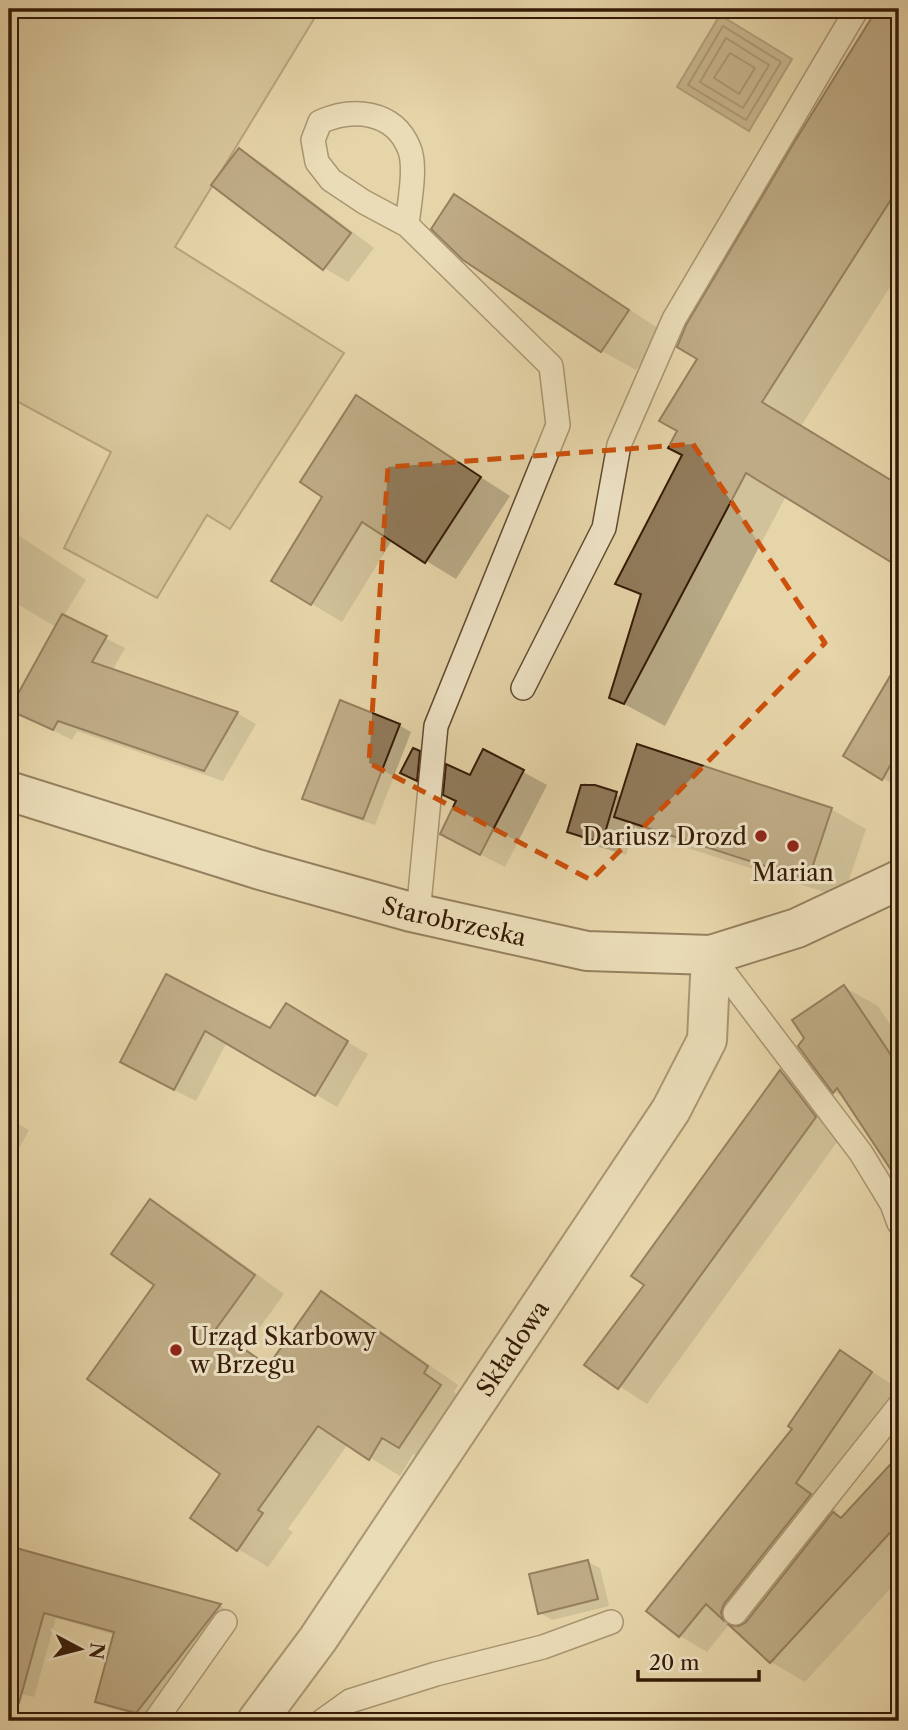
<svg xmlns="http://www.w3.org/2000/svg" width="908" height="1730" viewBox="0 0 908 1730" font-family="'Libre Caslon Text',serif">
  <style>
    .green { fill: #c8b58d; stroke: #7e684a; stroke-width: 2 }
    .water { fill: #aa9572; stroke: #7b6447; stroke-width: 2 }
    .shadow { fill: #0003; fill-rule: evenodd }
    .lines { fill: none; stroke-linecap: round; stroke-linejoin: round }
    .shore { stroke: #70583c; stroke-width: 2 }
    .building { fill: #917b5b; stroke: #351a06; stroke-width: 2 }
    .lane-casing { stroke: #61492f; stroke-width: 26 }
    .street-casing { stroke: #61492f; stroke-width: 42 }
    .secondary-casing { stroke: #351a06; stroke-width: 42 }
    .lane { stroke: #efe4c7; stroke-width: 23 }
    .street { stroke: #efe4c7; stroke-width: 38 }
    .secondary { stroke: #efe4c7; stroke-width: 38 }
    .marked { fill: none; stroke: #cd500b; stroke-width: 5; stroke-dasharray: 14 9; stroke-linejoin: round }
    .poi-dot { fill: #8f2418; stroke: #efe4c7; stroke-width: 2.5 }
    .labels { text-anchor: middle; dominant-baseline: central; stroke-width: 6; stroke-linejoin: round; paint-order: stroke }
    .poi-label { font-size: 24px; fill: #351a06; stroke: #efe4c7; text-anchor: end }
    .street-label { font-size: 24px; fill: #351a06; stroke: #efe4c7 }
  </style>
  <rect width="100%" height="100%" fill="#e6d5a9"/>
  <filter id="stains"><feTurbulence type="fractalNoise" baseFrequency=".00286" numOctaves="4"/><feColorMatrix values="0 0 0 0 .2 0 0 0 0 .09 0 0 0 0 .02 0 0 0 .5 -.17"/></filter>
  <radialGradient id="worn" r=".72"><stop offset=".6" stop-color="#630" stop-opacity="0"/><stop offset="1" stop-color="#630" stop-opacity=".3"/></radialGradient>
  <path class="green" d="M9,9h311l-145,238 169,106 -114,176 -23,-14 -50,83 -93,-50 47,-96 -102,-55z"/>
  <path class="water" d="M720,15l72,44 -43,72 -72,-44z"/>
  <g class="shadow">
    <path d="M879,9l20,1v263l-98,153 98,60v79l-113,-69 -121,230 -54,-29 31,-100 -25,-14 67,-128 -5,-24 20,-73 98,-216z"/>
    <path d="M240,150l23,14 111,84 -26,34 -24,-14 -111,-83z"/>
    <path d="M455,196l34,20 173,115 -26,39 -34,-19z"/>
    <path d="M356,397l154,99 -54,83 -64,-39 -50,82 -30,-18 13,-108z"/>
    <path d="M9,529l77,51 -23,37 62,31 -13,23 125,42 19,11 -33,57 -146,-50 -5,9 -62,-32 46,-81 -47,-28z"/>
    <path d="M899,664v124l-54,-32z"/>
    <path d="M399,725l12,7 -36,93 -59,-20 -12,-7z"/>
    <path d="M523,772l24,13 -42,82 -39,-20 5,-70z"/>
    <path d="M584,783l38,14 209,12 35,20 -23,69 -193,-62 -15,-9 -9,28 -33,-10 -24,-14z"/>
    <path d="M166,976l105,55 15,-25 82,48 -31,53 -110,-65 -31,59 -53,-27z"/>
    <path d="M844,987l34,19 21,32v141l-53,-81 -12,-6 -34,-46z"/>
    <path d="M781,1072l27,16 35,46 -196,270 -61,-39 60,-81z"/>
    <path d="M9,1119l20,11 -20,36z"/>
    <path d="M151,1201l30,18 103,75 -39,54 25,18 51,-73 31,18 106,74 -4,7 17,12 -40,60 -18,-10 -13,22 -52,-32 -60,85 5,3 -25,35 -30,-18 -16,-75 -66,-189z"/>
    <path d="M841,1352l58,37 -76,111 14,11 -2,4 7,4 57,-62v122l-94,103 -34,-20 -30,-34 -10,-6 -24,30 -27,-16 115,-207zM717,1598l33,19 -2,3 -32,-19z"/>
    <path d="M9,1548l211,58 11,6 -82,106 -40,-10 -12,-7 18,-66 -59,-17 -22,79 -25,-6z"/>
    <path d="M588,1562l12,6 9,38 -57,14 -12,-7z"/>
  </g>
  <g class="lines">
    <g class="shore">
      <path d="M723,26l58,36 -35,58 -58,-35z"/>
      <path d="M726,38l43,27 -26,43 -43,-26z"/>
      <path d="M730,53l25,15 -16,26 -25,-16z"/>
    </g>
  </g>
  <g class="building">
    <path d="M877,9h22v178l-137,215 137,83v82l-153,-94 -122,231 -15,-6 32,-104 -26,-10 67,-129 -14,-7 9,-17 -18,-10 38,-62 -20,-12 9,-22 109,-184z"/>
    <path d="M239,148l112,85 -28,37 -112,-85z"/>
    <path d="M454,194l175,116 -28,42 -138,-92 -32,-31z"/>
    <path d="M356,395l125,82 -56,86 -63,-41 -51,83 -40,-24 51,-84 -22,-15z"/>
    <path d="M62,614l45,22 -15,26 146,50 -34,59 -146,-50 -5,9 -44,-20z"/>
    <path d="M899,661v89l-17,30 -39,-24z"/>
    <path d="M340,700l60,24 -37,95 -61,-20z"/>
    <path d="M637,744l195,64 -24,72 -194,-63z"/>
    <path d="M413,748l7,3 -3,30 -17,-8z"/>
    <path d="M483,749l41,21 -44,85 -40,-21 16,-33 -13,-6 3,-31 24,11z"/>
    <path d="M581,785h14l22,7 -15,51 -35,-11z"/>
    <path d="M166,974l104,54 16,-25 62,38 -33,55 -110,-65 -31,59 -54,-28z"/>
    <path d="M844,985l55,82v115l-62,-94 -4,5 -35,-47 6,-8 -12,-18z"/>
    <path d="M780,1070l36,47 -198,272 -34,-24 60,-80 -13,-9z"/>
    <path d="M150,1199l105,76 -39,54 52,37 53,-75 107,75 -4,7 17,12 -42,63 -17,-10 -13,22 -51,-34 -60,84 5,3 -26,38 -47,-33 30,-44 -133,-95 67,-94 -43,-31z"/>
    <path d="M840,1350l32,22 -76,111 15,11 -87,110 -3,8 2,8 -17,-16 -27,33 -33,-26 146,-182 -4,-3z"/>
    <path d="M899,1455v68l-129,140 -41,-38 10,1 7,-4 87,-110 8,6z"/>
    <path d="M9,1546l79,22 133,36 -85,109 -41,-11 19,-70 -70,-19 -25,90 -10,-1z"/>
    <path d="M588,1560l10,39 -60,15 -9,-40z"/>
  </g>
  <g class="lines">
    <defs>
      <g id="lane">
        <path d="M407,225c2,-21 10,-59 2,-77 -15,-37 -56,-41 -89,-26l-7,18 4,22 14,18 33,22 43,23 144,141 7,59 -122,301 -18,188"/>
        <path d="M523,688l81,-160 15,-83 55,-126 183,-310"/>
        <path d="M711,955l150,198 31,51 7,19"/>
        <path d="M735,1613l164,-207"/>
        <path d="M155,1721l70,-99"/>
        <path d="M322,1721l28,-20 86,-27 107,-27 68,-25"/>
      </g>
      <g id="street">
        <path id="s1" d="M257,1721l61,-82 353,-529 36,-70 4,-85"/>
      </g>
      <g id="secondary">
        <path id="s2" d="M9,791l248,78 154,43 176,39 124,4 86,-27 102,-48"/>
      </g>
    </defs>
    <use href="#lane" class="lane-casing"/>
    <use href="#street" class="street-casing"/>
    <use href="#secondary" class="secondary-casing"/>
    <use href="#lane" class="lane"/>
    <use href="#street" class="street"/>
    <use href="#secondary" class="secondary"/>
  </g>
  <path d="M0 0H908V1730H0ZM693,444l132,199 -234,237 -222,-117 19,-296z" fill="#e6d5a9" fill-opacity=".55" fill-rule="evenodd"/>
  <path class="marked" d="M693,444l132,199 -234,237 -222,-117 19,-296z"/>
  <g class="poi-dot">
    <circle cx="761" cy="836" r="7"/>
    <circle cx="793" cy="846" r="7"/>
    <circle cx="176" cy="1350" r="7"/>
  </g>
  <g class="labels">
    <g class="poi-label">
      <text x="747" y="836">Dariusz Drozd</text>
      <text x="793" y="872" text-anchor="middle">Marian</text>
      <text x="190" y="1336" text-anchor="start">Urząd Skarbowy<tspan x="190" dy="28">w Brzegu</tspan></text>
    </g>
    <g class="street-label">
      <text stroke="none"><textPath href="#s2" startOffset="464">Starobrzeska</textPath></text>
      <text stroke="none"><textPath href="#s1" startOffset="452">Składowa</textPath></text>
    </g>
  </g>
  <rect width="908" height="1730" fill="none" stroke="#e6d5a9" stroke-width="35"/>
  <rect x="10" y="10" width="887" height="1709" fill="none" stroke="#351a06" stroke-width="3.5"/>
  <rect x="18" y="18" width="873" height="1695" fill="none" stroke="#351a06" stroke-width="2"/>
  <g transform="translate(80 1649) rotate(97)" stroke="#efe4c7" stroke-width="5" paint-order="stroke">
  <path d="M0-5L12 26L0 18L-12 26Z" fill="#351a06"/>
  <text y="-10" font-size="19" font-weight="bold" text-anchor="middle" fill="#351a06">N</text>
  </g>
  <path d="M638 1670v10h121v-10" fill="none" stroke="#351a06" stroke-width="3.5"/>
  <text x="649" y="1670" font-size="21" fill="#351a06" stroke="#efe4c7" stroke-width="5" paint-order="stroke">20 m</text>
  <rect width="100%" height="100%" filter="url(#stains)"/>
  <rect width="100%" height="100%" fill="url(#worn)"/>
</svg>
